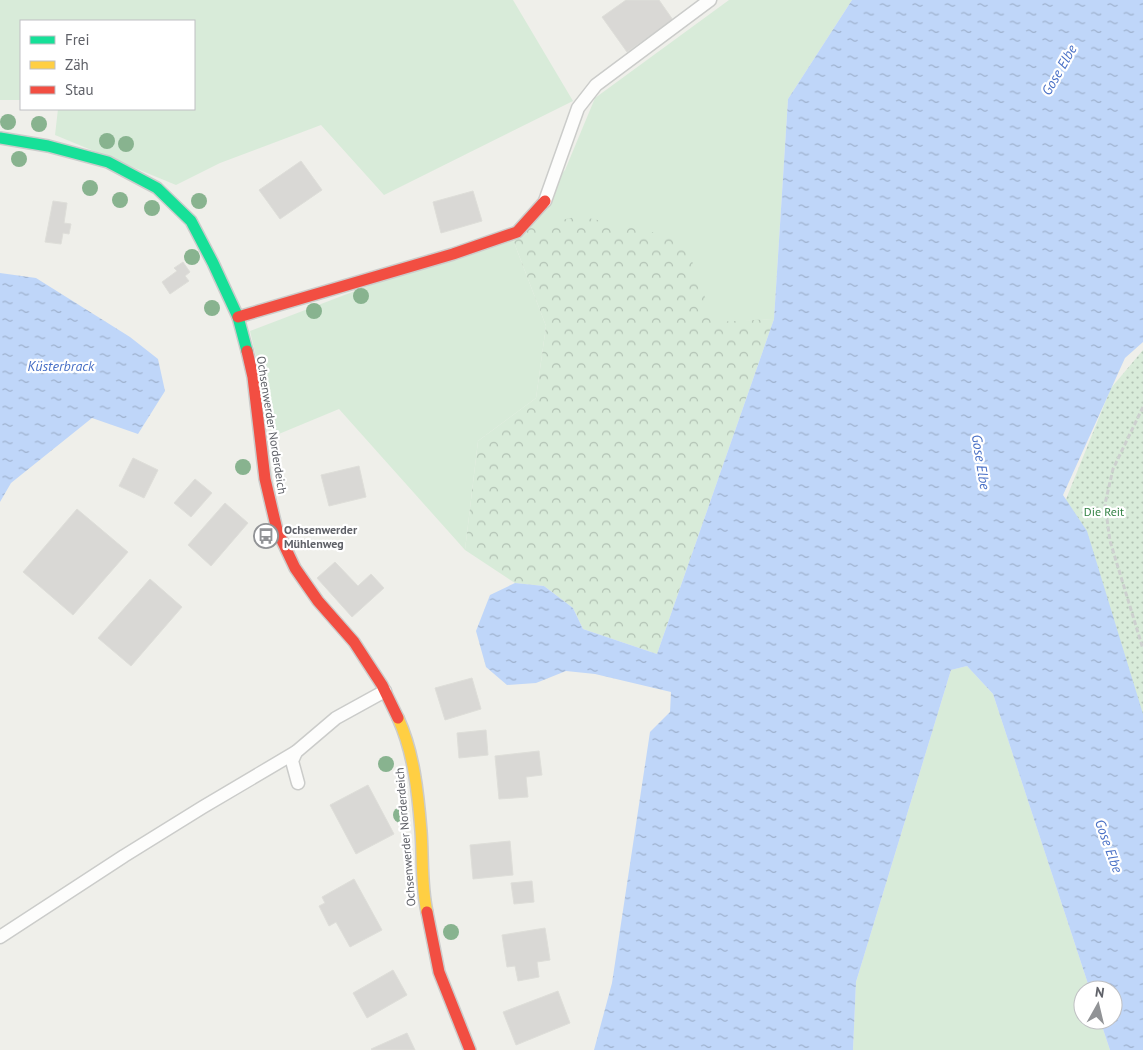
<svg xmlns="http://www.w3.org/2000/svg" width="1143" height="1050" viewBox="0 0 1143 1050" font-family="'PT Sans',sans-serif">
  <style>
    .grass { fill: #d8ebd9 }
    .forest { fill: url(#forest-crowns) }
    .park { fill: url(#park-dots) }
    .water { fill: url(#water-ripples) }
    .building { fill: #d9d8d5; stroke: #deded9 }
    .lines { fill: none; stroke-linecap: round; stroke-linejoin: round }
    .lane-casing { stroke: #cbccca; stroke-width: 15 }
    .fast-casing { stroke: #cccccb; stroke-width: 14 }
    .slow-casing { stroke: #cccccb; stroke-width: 14 }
    .jam-casing { stroke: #cccccb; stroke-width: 14 }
    .path { stroke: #cdd0cf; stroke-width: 3; stroke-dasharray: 5 2.5; stroke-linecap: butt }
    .lane { stroke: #fdfdfc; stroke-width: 12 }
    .fast { stroke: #16e098; stroke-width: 11 }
    .slow { stroke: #ffcf43; stroke-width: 11 }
    .jam { stroke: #f24e42; stroke-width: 11 }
    .tree { fill: #88b38f }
    .labels { text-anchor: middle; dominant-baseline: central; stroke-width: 4.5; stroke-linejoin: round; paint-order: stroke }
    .street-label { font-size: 12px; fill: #5f6168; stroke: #fff }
    .park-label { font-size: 12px; fill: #338244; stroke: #fff }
    .poi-label { font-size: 12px; font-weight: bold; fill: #5f6168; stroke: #fff; text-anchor: start }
    .water-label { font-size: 14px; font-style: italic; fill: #4970c6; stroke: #fff }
  </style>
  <defs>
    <pattern id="forest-crowns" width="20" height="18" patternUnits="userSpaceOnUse" patternTransform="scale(1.25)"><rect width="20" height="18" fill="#d8ebd9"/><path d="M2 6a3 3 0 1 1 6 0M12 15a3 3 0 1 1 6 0" fill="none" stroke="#b2c2b4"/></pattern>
    <pattern id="park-dots" width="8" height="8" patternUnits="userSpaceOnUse" patternTransform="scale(1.25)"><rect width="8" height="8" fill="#d8ebd9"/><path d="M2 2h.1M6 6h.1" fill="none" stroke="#b2c2b4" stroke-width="1.8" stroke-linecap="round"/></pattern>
    <pattern id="water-ripples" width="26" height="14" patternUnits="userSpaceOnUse" patternTransform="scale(1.25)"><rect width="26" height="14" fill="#bfd6f9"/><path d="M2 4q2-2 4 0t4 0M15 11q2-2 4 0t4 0" fill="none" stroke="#9eb1cd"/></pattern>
  </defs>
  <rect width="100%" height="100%" fill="#efefea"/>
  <g class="grass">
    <path d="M0,0h513l60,101 -189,94 -63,-70 -101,38 -44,22 -121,-50 3,-26h136v-88h-173v79h-21z"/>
    <path d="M729,0h123l-64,99 -14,220 -60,4 -204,-91 36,94 -10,72 -58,43 -13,109 -126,-141 -65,27 -24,-105 260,-99 55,-62 30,-72z"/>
    <path d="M967,666l26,28 97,296h-7v30h17l10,30h-257l3,-68 95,-312z"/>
  </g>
  <path class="forest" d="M579,216l105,23 30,83 60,-3 -117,335 -74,-25 -10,-21 -29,-22 -29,-3 -50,-33 13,-109 58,-43 10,-72 -36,-94z"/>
  <path class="park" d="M1143,350v401l-81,-242 49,-121z"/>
  <g class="water">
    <path d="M852,0h291v342l-18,16 -62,137 24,36 56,183v336h-33l-10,-30h13v-30h-23l-97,-296 -26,-28 -16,4 -95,312 -3,68h-259l18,-67 38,-251 20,-20 1,-20 -76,-18 -29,-3 -30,12 -29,2 -21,-18 -10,-36 14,-36 25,-12 29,3 29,22 10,21 74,25 117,-335 14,-220z"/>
    <path d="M0,273l36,5 94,59 28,22 7,32 -27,43 -46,-16 -81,65 -11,19z"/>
  </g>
  <g class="building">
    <path d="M626,0h33l14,20 -46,32 -25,-35z"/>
    <path d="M301,161l21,29 -42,29 -21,-29z"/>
    <path d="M473,191l9,30 -41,12 -8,-31z"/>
    <path d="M53,201l14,2 -3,20 7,1 -2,10 -6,-1 -2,11 -16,-2z"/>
    <path d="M183,262l7,10 -5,4 4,5 -19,13 -8,-12 15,-11 -3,-3z"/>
    <path d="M133,458l25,12 -14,28 -25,-12z"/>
    <path d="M359,466l7,31 -37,9 -8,-31z"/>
    <path d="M195,479l17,14 -21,24 -17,-14z"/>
    <path d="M225,503l23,20 -37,43 -23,-21z"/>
    <path d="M77,509l51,43 -55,63 -50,-43z"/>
    <path d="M335,562l23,24 13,-12 13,14 -32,29 -35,-39z"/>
    <path d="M150,579l32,28 -51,59 -33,-28z"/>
    <path d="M472,678l9,31 -36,11 -10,-32z"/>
    <path d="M486,730l2,25 -29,3 -2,-25z"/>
    <path d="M539,751l3,24 -16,2 2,20 -29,2 -4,-43z"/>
    <path d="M368,785l26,49 -38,20 -26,-49z"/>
    <path d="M510,841l3,34 -40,4 -3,-34z"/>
    <path d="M354,879l28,51 -32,17 -14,-25 -7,4 -10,-20 6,-3 -3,-6z"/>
    <path d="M532,881l2,21 -20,2 -3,-21z"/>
    <path d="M545,928l5,32 -13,2 2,15 -21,4 -3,-15 -8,1 -5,-32z"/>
    <path d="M393,970l14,25 -40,23 -14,-25z"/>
    <path d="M558,991l12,32 -54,22 -13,-33z"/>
    <path d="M407,1033l8,17h-43l-1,-1z"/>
  </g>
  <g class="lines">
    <defs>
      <g id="lane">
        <path d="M545,201l33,-93 18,-23 114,-85"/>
        <path d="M298,783l-6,-22 4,-9 40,-34 49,-27"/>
        <path d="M0,937l124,-81 79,-49 93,-55"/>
      </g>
      <path id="fast" d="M0,138l48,8 60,16 49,26 34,33 22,42 25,54 9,34"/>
      <path id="slow" d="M398,718c16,35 20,75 23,113 2,27 0,54 6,81"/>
      <g id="jam">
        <path d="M238,317l215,-63 64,-22 28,-31"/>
        <path d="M247,351l6,26 12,102 12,51 18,38 23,33 36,41 28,43 16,33"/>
        <path d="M427,912l12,60 31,78"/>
      </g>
    </defs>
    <use href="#lane" class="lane-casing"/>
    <use href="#fast" class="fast-casing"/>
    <use href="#slow" class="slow-casing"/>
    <use href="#jam" class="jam-casing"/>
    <path class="path" d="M1143,407l-30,62 -8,35 5,37 33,108"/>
    <use href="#lane" class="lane"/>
    <use href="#fast" class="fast"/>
    <use href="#slow" class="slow"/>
    <use href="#jam" class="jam"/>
  </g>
  <g class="tree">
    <circle cx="8" cy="122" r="8"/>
    <circle cx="39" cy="124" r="8"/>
    <circle cx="107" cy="141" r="8"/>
    <circle cx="126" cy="144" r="8"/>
    <circle cx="19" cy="159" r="8"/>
    <circle cx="90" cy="188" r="8"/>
    <circle cx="120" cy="200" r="8"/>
    <circle cx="199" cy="201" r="8"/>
    <circle cx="152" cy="208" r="8"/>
    <circle cx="192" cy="257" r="8"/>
    <circle cx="361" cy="296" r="8"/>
    <circle cx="212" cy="308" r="8"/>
    <circle cx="314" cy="311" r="8"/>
    <circle cx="243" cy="467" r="8"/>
    <circle cx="386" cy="764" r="8"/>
    <circle cx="401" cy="815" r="8"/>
    <circle cx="451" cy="932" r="8"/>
  </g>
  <defs>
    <symbol id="bus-ring" viewBox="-11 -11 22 22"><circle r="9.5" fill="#fff" stroke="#919396" stroke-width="1.5"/><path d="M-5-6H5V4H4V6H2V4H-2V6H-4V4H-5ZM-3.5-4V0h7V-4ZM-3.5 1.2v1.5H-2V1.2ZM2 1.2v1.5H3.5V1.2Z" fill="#919396"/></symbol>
  </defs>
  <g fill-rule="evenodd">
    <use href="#bus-ring" x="252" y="522" width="28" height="28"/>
  </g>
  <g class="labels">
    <g class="street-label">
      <text transform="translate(272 425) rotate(81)">Ochsenwerder Norderdeich</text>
      <text transform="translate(405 837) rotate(-95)">Ochsenwerder Norderdeich</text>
    </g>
    <g class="park-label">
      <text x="1104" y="511">Die Reit</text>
    </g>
    <g class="poi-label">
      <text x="284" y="529">Ochsenwerder<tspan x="284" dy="14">Mühlenweg</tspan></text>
    </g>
    <g class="water-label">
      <text transform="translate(1059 70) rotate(-60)">Gose Elbe</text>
      <text x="61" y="366">Küsterbrack</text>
      <text transform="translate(981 462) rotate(81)">Gose Elbe</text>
      <text transform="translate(1109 846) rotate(70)">Gose Elbe</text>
    </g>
  </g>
  <rect x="20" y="20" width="175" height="90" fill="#ffffff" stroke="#bfc0c3"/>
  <rect x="30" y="36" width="25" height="8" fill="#16e098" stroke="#bfc0c3"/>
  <text x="65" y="45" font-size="15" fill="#5f6168">Frei</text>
  <rect x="30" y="61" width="25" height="8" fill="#ffcf43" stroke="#bfc0c3"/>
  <text x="65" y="70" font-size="15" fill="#5f6168">Zäh</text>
  <rect x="30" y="86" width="25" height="8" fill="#f24e42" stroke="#bfc0c3"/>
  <text x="65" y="95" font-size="15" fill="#5f6168">Stau</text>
  <g transform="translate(1098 1005) rotate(8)"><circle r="24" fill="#ffffff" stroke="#bfc0c3"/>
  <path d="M0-4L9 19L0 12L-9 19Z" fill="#919396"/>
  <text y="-8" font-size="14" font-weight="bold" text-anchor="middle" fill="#5f6168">N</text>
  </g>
</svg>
